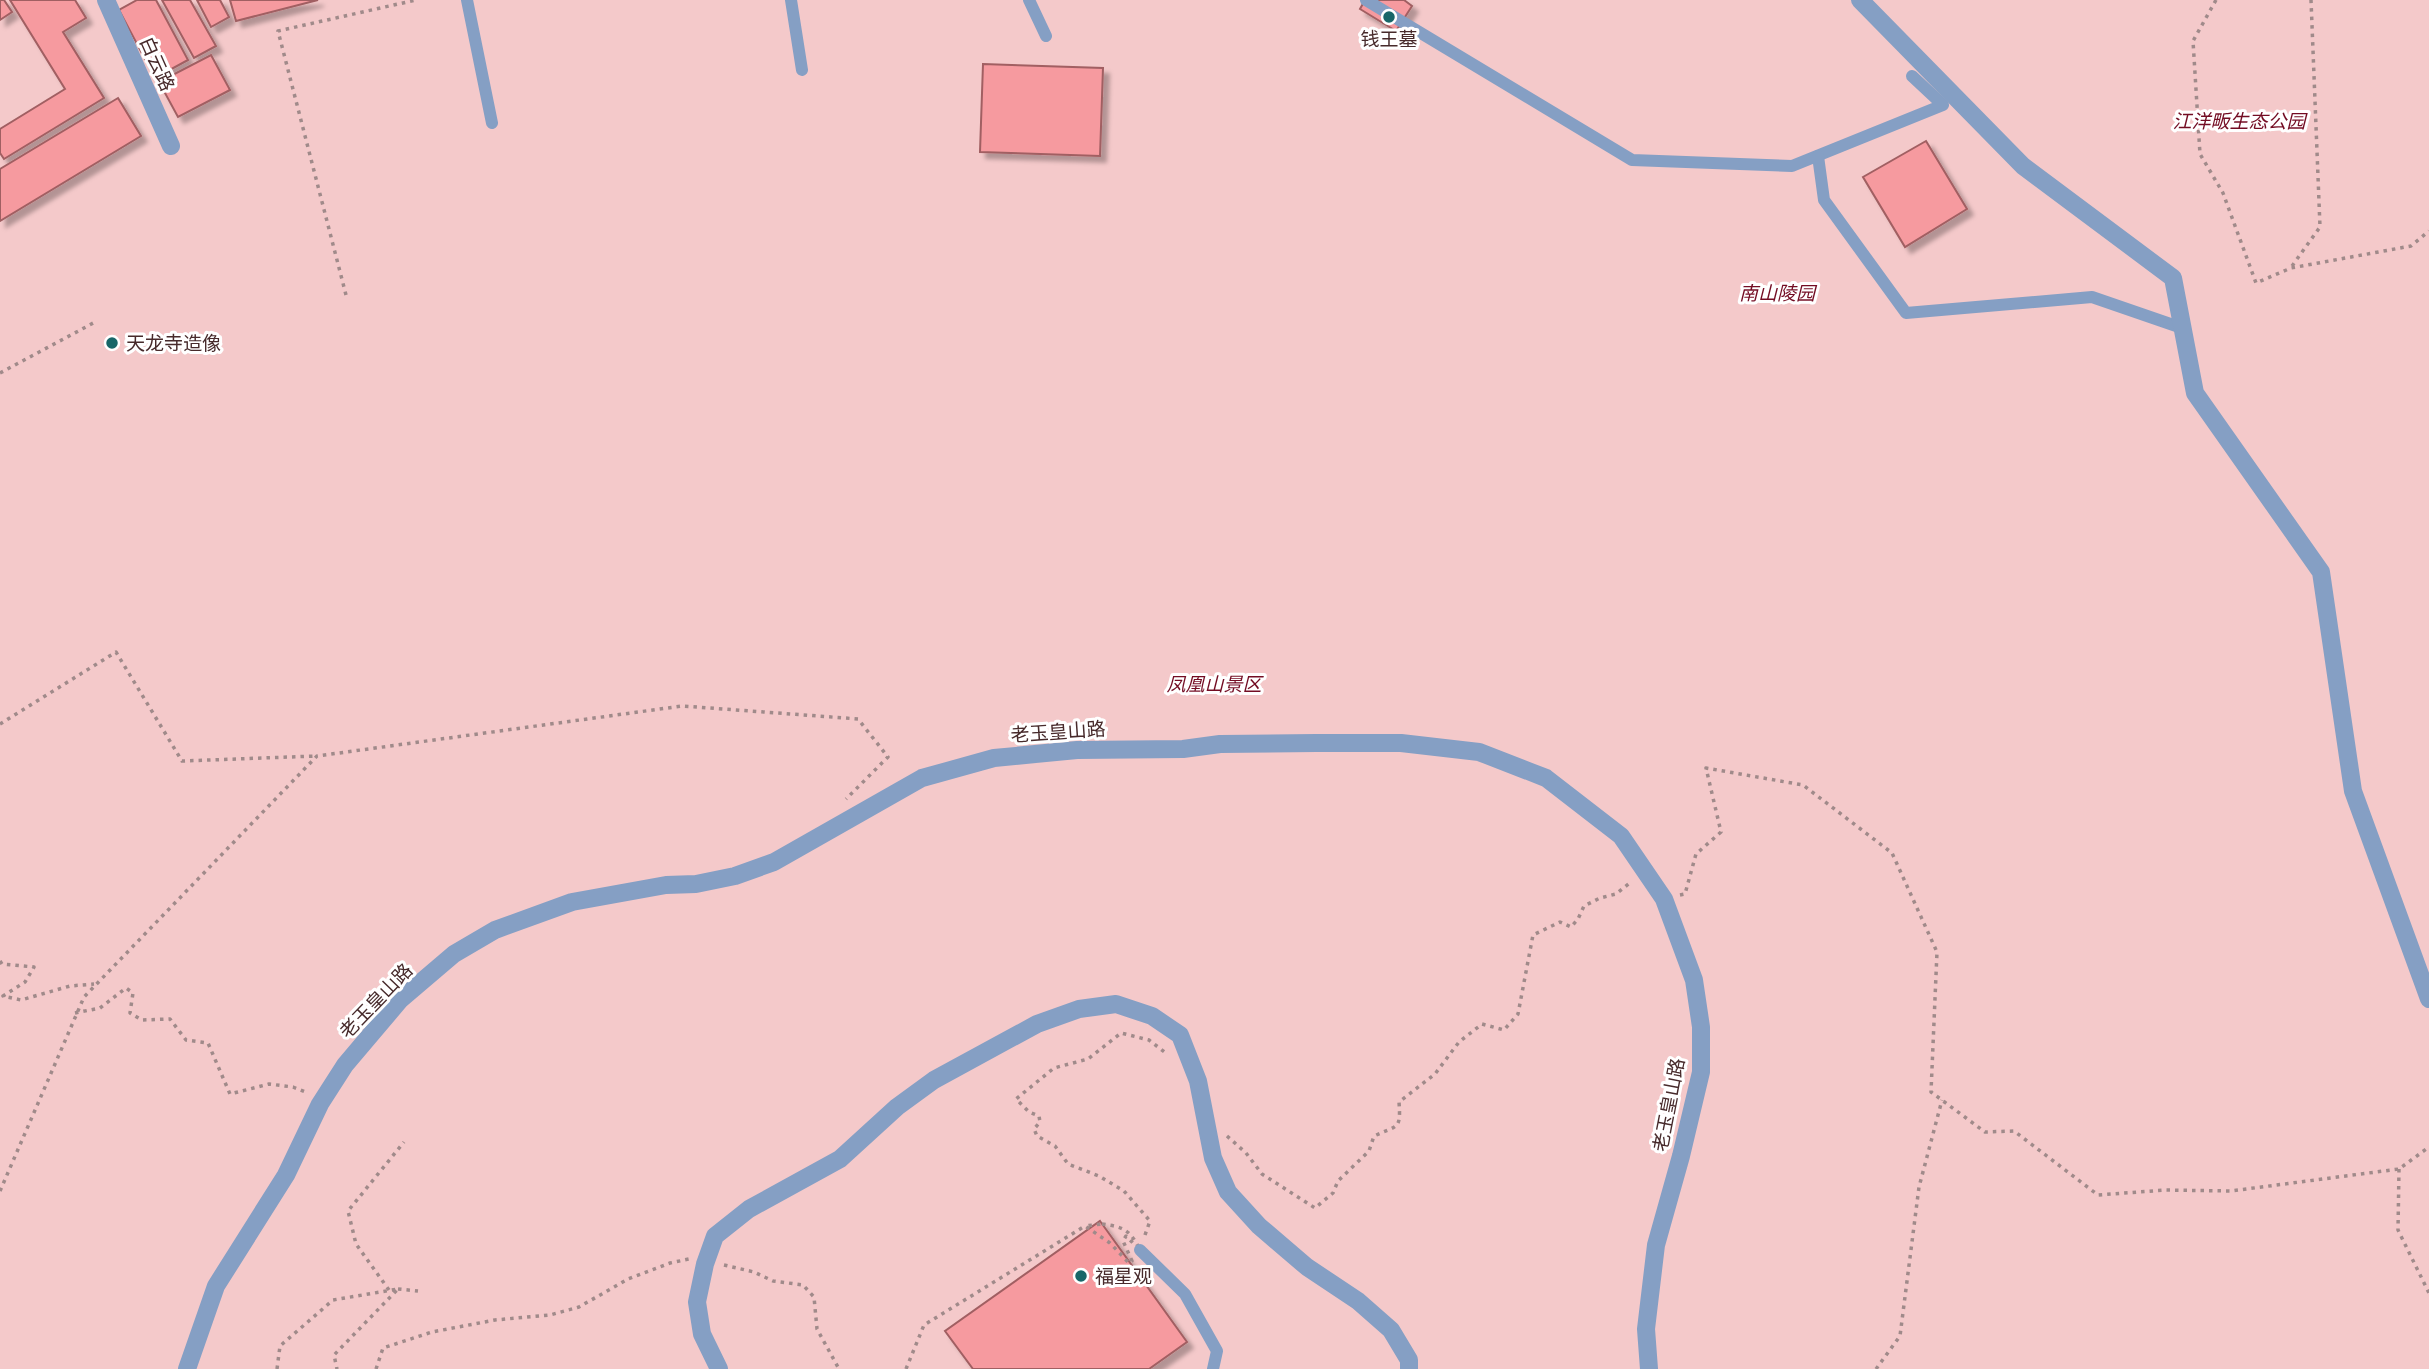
<svg xmlns="http://www.w3.org/2000/svg" width="2429" height="1369" viewBox="0 0 2429 1369" font-family="'Libre Baskerville','Noto Sans SC',serif">
  <style>
    .green { fill: #f4c9ca }
    .building { fill: #f69a9f; stroke: #a15f62; stroke-width: 2; filter: url(#shadow) }
    .lines { fill: none; stroke-linecap: round; stroke-linejoin: round }
    .path { stroke: #a08a8a; stroke-width: 3.5; stroke-dasharray: 3.5 5; stroke-linecap: butt }
    .lane { stroke: #859fc4; stroke-width: 12 }
    .street { stroke: #859fc4; stroke-width: 18 }
    .poi-dot { fill: #186668; stroke: #fff; stroke-width: 2.5 }
    .labels { text-anchor: middle; dominant-baseline: central; stroke-width: 6; stroke-linejoin: round; paint-order: stroke }
    .poi-label { font-size: 19px; fill: #472a2b; stroke: #fff; text-anchor: start }
    .street-label { font-size: 19px; fill: #472a2b; stroke: #fff }
    .park-label { font-size: 19px; font-style: italic; fill: #730c23; stroke: #fff }
  </style>
  <defs>
    <filter id="shadow"><feDropShadow dx="6" dy="6" stdDeviation="2" flood-color="#0004"/></filter>
  </defs>
  <rect width="100%" height="100%" fill="#f4e4e4"/>
  <rect class="green" x="0" y="0" width="2429" height="1369"/>
  <g class="building">
    <path d="M0,0h4l8,12 -12,8z"/>
    <path d="M10,0h65l11,18 -23,14 41,66 -100,61 -4,-6v-24l65,-40z"/>
    <path d="M137,0h19l32,60 -33,18 -36,-68z"/>
    <path d="M162,0h28l26,46 -22,12z"/>
    <path d="M197,0h23l9,17 -18,10z"/>
    <path d="M230,0h88l-82,21z"/>
    <path d="M1365,0h39l8,6 -16,25 -36,-22z"/>
    <path d="M211,55l19,35 -52,27 -19,-35z"/>
    <path d="M983,64l120,4 -3,88 -120,-4z"/>
    <path d="M118,98l23,38 -141,85v-52z"/>
    <path d="M1926,141l41,68 -62,38 -42,-70z"/>
    <path d="M1100,1221l87,121 -38,27h-176l-28,-38z"/>
  </g>
  <g class="lines">
    <g class="path">
      <path d="M2216,0l-23,41 7,113 23,39 33,90 35,-15 120,-22 18,-15"/>
      <path d="M2292,266l28,-39 -9,-227"/>
      <path d="M346,295l-68,-264 138,-31"/>
      <path d="M0,373l97,-52"/>
      <path d="M0,724l116,-72 66,109 135,-5"/>
      <path d="M1680,895l5,-1 11,-40 25,-22 -15,-64 97,17 89,68 45,99 -6,140 54,40 29,-1 84,64 67,-5 66,1 168,-22 30,-22"/>
      <path d="M0,961l2,3 32,3 -9,15 -22,14 18,4 49,-14 24,-2"/>
      <path d="M75,1013l25,-5 26,-20 7,5 -3,20 12,7 28,-1 16,21 22,3 22,51 39,-10 24,3 15,6"/>
      <path d="M1227,1136l19,17 16,21 53,34 18,-15 5,-12 31,-30 5,-15c24,-11 27,-6 25,-34l36,-28 24,-32 23,-18 22,6 14,-16 15,-79 27,-13 11,5 7,-8 6,-13 16,-8 16,-4 15,-12"/>
      <path d="M2399,1169l-1,61 31,63"/>
      <path d="M0,1191l84,-194 233,-241 365,-50 176,13 30,38 -42,42"/>
      <path d="M1102,1224c22,3 28,6 38,26l-14,-14 -3,5 9,20 -3,2 -19,-20 -25,-17z"/>
      <path d="M1145,1235l5,-14 -26,-30 -25,-15 -31,-12 -13,-18 -18,-10 -3,-7 6,-7 -1,-6 -10,-4 -13,-13 38,-31 34,-9 33,-26 28,7 18,14"/>
      <path d="M724,1265l30,7 19,9 30,4 11,12 3,32 22,40"/>
      <path d="M398,1289l20,2"/>
      <path d="M389,1290l-33,-46 -8,-33 56,-69"/>
      <path d="M277,1369l3,-23 53,-46 65,-11 -64,66 3,14"/>
      <path d="M376,1369l7,-21 49,-16 63,-12 55,-5 29,-8 49,-28 42,-16 19,-4"/>
      <path d="M906,1369l18,-44 161,-99"/>
      <path d="M1876,1369l24,-33 19,-149 23,-87"/>
    </g>
    <g class="lane">
      <path d="M467,0l25,123"/>
      <path d="M791,0l11,70"/>
      <path d="M1029,0l17,36"/>
      <path d="M1366,0l266,160 160,6 151,-61 -31,-29"/>
      <path d="M1818,156l6,44 82,113 186,-16 90,31"/>
      <path d="M1140,1250l45,44 32,57 -4,18"/>
    </g>
    <g class="street">
      <path d="M106,0l65,146"/>
      <path d="M1860,0l163,166 150,112 22,115 126,179 32,219 76,208"/>
      <path d="M187,1369l29,-83 70,-111 34,-71 25,-39 55,-65 54,-46 41,-24 77,-28 94,-17 30,-1 39,-8 39,-14 148,-84 72,-20 83,-8 106,-1 37,-5 96,-1h85l78,9 67,26 75,58 43,63 30,81 7,47v45l-20,84 -25,89 -10,84 3,40"/>
      <path d="M719,1369l-17,-35 -5,-32 8,-38 10,-28 34,-27 91,-50 57,-52 37,-27 103,-56 42,-15 37,-5 36,12 28,19 18,46 15,77 15,34 31,34 48,41 51,34 33,29 18,30v9"/>
    </g>
  </g>
  <g class="poi-dot">
    <circle cx="1389" cy="17" r="7"/>
    <circle cx="112" cy="343" r="7"/>
    <circle cx="1081" cy="1276" r="7"/>
  </g>
  <g class="labels">
    <g class="poi-label">
      <text x="1389" y="39" text-anchor="middle">钱王墓</text>
      <text x="126" y="343">天龙寺造像</text>
      <text x="1095" y="1276">福星观</text>
    </g>
    <g class="street-label">
      <text transform="translate(157 64) rotate(66)">白云路</text>
      <text transform="translate(1058 732) rotate(-4)">老玉皇山路</text>
      <text transform="translate(376 1001) rotate(-46)">老玉皇山路</text>
      <text transform="translate(1669 1105) rotate(-79)">老玉皇山路</text>
    </g>
    <g class="park-label">
      <text x="2239" y="121">江洋畈生态公园</text>
      <text x="1777" y="293">南山陵园</text>
      <text x="1214" y="684">凤凰山景区</text>
    </g>
  </g>
</svg>
